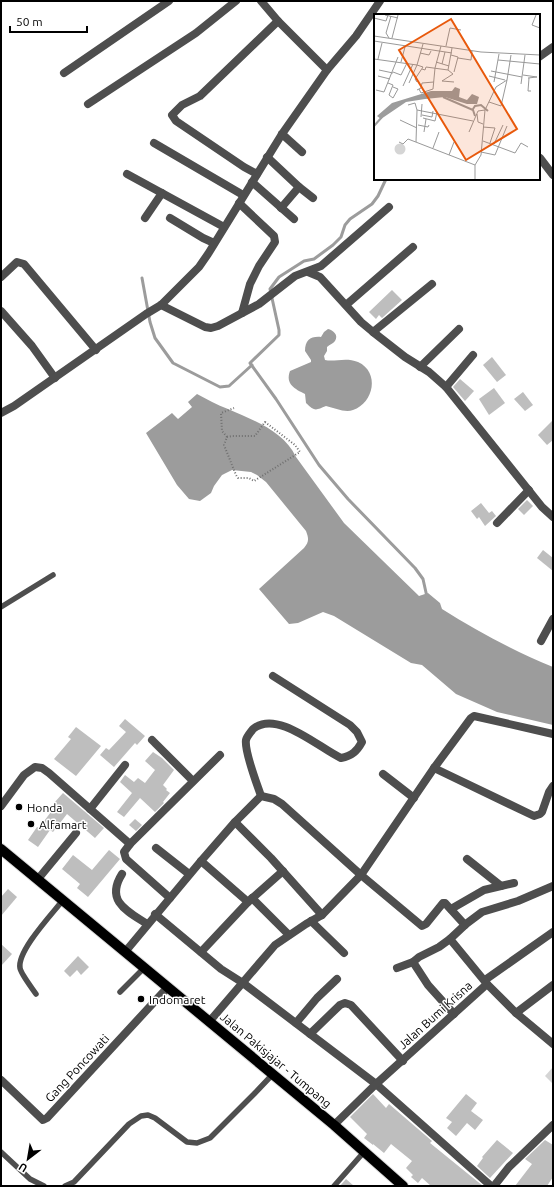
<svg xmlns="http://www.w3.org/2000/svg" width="554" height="1187" viewBox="0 0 554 1187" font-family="Ubuntu,sans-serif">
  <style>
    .green { fill: #d5d5d5 }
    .water { fill: #9c9c9c }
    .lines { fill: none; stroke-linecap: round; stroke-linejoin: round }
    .stream { stroke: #9c9c9c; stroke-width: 3 }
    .building { fill: #bebebe }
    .primary-casing { stroke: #dbdbdb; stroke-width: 12 }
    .path { stroke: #707070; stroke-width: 2; stroke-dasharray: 1 2; stroke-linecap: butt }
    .lane { stroke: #4e4e4e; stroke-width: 5.5 }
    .street { stroke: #4e4e4e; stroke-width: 8 }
    .primary { stroke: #000; stroke-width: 10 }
    .poi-dot { fill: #000; stroke: #fff; stroke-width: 1.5 }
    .labels { text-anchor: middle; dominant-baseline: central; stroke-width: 3; stroke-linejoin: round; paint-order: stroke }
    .poi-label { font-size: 12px; fill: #000; stroke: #fff; text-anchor: start }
    .street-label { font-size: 12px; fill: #000; stroke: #fff }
    .inset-river { fill: none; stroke: #9c9c9c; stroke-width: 2 }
    .inset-road { fill: none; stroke: #999; stroke-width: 1 }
    .view { fill: #e8590c; fill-opacity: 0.15; stroke: #e8590c; stroke-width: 2 }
    .inset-edge { fill: none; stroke: #000; stroke-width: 2 }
  </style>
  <rect width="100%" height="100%" fill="#fff"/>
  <path class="green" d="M553,1067v17l-8,-8z"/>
  <g class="water">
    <path d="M328,329c5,1 11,6 7,12 -2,3 -5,3 -8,6v4l-3,5 1,4c10,2 21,-3 33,2 22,10 16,41 -5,48 -8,3 -18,-2 -27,-4 -10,4 -11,6 -20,-3l-1,-9c-10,-5 -20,-10 -15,-23l21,-9v-2l-6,-9c0,-11 6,-15 16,-14l3,-5z"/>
    <path d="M197,394c10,5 20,11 31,15 25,11 56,22 68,48l48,66 75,73 9,-3 12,10 2,6c35,22 72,42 111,58v58l-56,-13 -41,-18 -34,-29 -11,-2 -77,-47 -11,-4 -25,11 -9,1 -30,-35 45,-41c5,-6 5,-9 2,-17l-40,-49 -9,-7 -6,-3 -19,-2 -10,5 -8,11 -3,7 -11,8 -11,-2 -12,-14 -31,-52 26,-20 6,6 14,-12 -4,-5z"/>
  </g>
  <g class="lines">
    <g class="stream">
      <path d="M386,179l-8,17 -6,8 -22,15 -5,6 -4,12 -8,8 -19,14 -10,2 -25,16 -9,12 9,41v5l-29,28 26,36 43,66 29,34 67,69 8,11 4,18"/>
      <path d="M142,278l8,44 5,16 18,25 47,24 9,-1 23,-21"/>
    </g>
  </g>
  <g class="building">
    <path d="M392,290l10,10 -20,18 -3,-3 -3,4 -7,-7z"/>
    <path d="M492,357l14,18 -9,7 -14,-17z"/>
    <path d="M460,379l14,12 -9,10 -12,-14z"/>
    <path d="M494,388l11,15 -16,12 -10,-16z"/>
    <path d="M523,392l10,13 -8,6 -11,-12z"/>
    <path d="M553,420v20l-6,5 -9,-10z"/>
    <path d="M527,500l6,6 -9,9 -6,-6z"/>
    <path d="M481,503l8,10 3,-2 4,5 -11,10 -6,-9 -2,2 -6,-8z"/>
    <path d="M543,550l10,8v13l-16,-13z"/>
    <path d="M125,719l20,17 -8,9 -2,-2 -21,24 -14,-12 6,-7 3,2 17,-18 -7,-6z"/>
    <path d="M76,727l25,19 -25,30 -22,-17 17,-20 -3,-2z"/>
    <path d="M153,752l9,6 12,12 -11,15 4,4 -1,1 4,3 -7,9 1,1 -9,9 -15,-14 -16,19 -7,-5 15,-19 -12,-11 5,-7 9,7 4,-4 7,5 10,-13 -10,-9z"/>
    <path d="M63,793l41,35 -9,10 -28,-24 -14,18 -3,-2 -12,17 -10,-7 9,-13 2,1 17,-23 -2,-2z"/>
    <path d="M135,819l7,6 -6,6 -7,-6z"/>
    <path d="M109,850l11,9 -32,38 -11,-9 3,-4 -18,-15 11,-14 19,15z"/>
    <path d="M8,889l9,8 -16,19v-19z"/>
    <path d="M1,944l11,10 -11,12z"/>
    <path d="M78,956l11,11 -8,8 -4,-5 -7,7 -6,-6z"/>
    <path d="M373,1094l13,14 3,-4 43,37 -2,2 53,43h-52l-9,-8 -4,5 -7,-6 2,-2 -7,-7 6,-7 -21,-17 -7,9 -11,-9v1l-9,-7 3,-4 -17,-17z"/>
    <path d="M466,1094l11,9 -6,8 12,9 -8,10 -8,-7 -11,13 -9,-8 5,-6 -6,-4z"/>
    <path d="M497,1140l16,13 -23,25 -13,-12 6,-8 -1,-1z"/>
    <path d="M545,1140l8,5v32l-6,9h-32l17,-22 -7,-5z"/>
    <path d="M346,1179l8,7h-14z"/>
  </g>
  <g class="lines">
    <defs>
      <path id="primary" d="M1,849l333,276 69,61"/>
    </defs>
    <use href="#primary" class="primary-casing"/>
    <g class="path">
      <path d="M265,422l30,23 5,7 -46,29 -5,-3h-11l-2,-3 -12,-30 3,-8 5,-1h23z"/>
      <path d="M227,437l-5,-6 -1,-18 13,-5"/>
    </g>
    <g class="lane">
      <path d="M1,607l52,-32"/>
      <path d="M120,992l24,-24"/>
      <path d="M36,994c-4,-6 -15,-20 -16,-26 -3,-17 32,-54 43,-68"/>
      <path d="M1,1152l29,27 14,7"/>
      <path d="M65,1186l9,-4 55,-58 12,-8 7,-1 7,3 32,24 10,1 13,-5 44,-44 19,-20"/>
      <path d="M334,1186l30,-34"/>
    </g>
    <g class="street">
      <path d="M261,1l17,20 49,49"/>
      <path d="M539,57l14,-10"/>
      <path d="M64,73l105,-72"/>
      <path d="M88,104l108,-71 40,-32"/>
      <path d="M282,134l20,18"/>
      <path d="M154,143l89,52"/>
      <path d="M267,157l32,30 14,11"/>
      <path d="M540,158l13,17"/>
      <path d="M127,174l97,53"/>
      <path d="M257,174l-13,-7 -68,-46 -4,-6 10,-10 18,-9 78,-75"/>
      <path d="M252,182l42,37"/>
      <path d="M239,203l35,33 1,6 -16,24 -9,18 -8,29"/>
      <path d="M281,208l18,-21"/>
      <path d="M145,218l17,-25"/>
      <path d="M170,218l33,20 11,5"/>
      <path d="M308,272l12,5 41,45 12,10 32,25 24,15 17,15 96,120 11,10"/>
      <path d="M1,277l16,-15 7,2 72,86"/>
      <path d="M161,305l44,22 6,1 7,-2 41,-22 36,-28 26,-10 68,-59"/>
      <path d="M346,305l67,-58"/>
      <path d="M1,311l31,35 23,32"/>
      <path d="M373,332l59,-48"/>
      <path d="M420,367l39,-38"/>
      <path d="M446,387l27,-32"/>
      <path d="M1,413l13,-7 132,-92 15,-9 38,-38 9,-13 74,-120 45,-64 29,-34 24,-35"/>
      <path d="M497,523l32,-33"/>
      <path d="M541,641l12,-22"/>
      <path d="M152,740l41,41"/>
      <path d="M434,768l100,48 6,-2 2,-2 7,-20 4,-6"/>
      <path d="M383,774l31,24"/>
      <path d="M261,796c-4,-12 -17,-45 -15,-56 1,-4 5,-8 7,-11 24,-20 66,19 88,29 11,-2 16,-7 21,-16l-5,-10 -7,-7 -77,-49"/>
      <path d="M1,806l23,-31 11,-8 7,1 7,5 81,71"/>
      <path d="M90,809l35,-44"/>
      <path d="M235,822l36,36 51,57"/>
      <path d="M156,848l33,26"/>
      <path d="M201,861l47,41"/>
      <path d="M122,874c-17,27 5,37 25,50"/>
      <path d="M38,879l38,-46"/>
      <path d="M501,886l13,-3"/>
      <path d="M170,898l-44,-39 -2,-7 6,-8 90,-89"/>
      <path d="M252,898l37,37"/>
      <path d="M451,909l33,-19 17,-4 -34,-27"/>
      <path d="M155,914l66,55 22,14 133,101 115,102"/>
      <path d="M311,921l33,32"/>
      <path d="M125,952l76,-91 34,-39 26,-26 13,3 8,5 79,71 61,51 4,-2 17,-21h2l20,22"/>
      <path d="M201,952l47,-50 35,-31"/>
      <path d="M413,962l15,23 26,29"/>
      <path d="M397,968l16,-6 6,-5 20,-10 11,-8"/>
      <path d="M485,980l68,-48"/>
      <path d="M487,984l-37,-45 16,-15 16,-12 36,-11 35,-15"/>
      <path d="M516,1013l37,-28"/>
      <path d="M209,1022l66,-77 31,-21 16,-9 39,-40 73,-107 37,-50 3,-2 79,18"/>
      <path d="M296,1023l21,-25 20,-19"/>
      <path d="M310,1034l30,-29 5,-2 6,2 52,56"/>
      <path d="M1,1080l42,40 4,-2 121,-131"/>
      <path d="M334,1125l42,-41 111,-100 29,29 37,31"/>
      <path d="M494,1186l15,-19 44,-42"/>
    </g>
    <use href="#primary" class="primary"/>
  </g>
  <g class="poi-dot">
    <circle cx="19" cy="807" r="4"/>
    <circle cx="31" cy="824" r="4"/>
    <circle cx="141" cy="999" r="4"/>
  </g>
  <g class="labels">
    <g class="poi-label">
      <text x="27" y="807">Honda</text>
      <text x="39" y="824">Alfamart</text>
      <text x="149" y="999">Indomaret</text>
    </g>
    <g class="street-label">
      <text transform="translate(435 1015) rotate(-42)">Jalan Bumi Krisna</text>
      <text transform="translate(276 1060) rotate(40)">Jalan Pakisjajar - Tumpang</text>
      <text transform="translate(77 1068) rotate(-47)">Gang Poncowati</text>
    </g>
  </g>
  <g transform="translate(374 14)">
    <rect width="166" height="166" fill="#fff"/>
    <path d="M20.5 135a5.5 5.5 0 1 1 11 0a5.5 5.5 0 1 1-11 0Z" fill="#d5d5d5"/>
    <path d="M81,73l5,2 -1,8 8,3 5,-6 7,3 -2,7h-10l-22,-7 -20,2 -19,3 -25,17 -4,-3 15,-13 39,-12h21z" fill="#9c9c9c"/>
    <path class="inset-river" d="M69,83l30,13 2,6M99,95l2,-3 6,-1 7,6M0,112l8,-9"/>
    <path class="inset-road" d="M11,1l13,3M162,1l-4,10 8,3M0,4l12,3 2,-6M0,22l107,16 59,3M15,24l-3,-5 5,-17M18,24l6,-23M0,27l78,12M72,32l4,-18 11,2M46,39l9,2 2,-4M77,41l7,2 -4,15M84,44l13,2 1,-9M0,45l43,6 6,-21M4,45l4,-16M124,46l42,4M27,48l4,-15M62,48l13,4M68,50l3,-12M43,51l6,2 -8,12 2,3M48,55l3,1 1,-3 22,3 5,4 -11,7M5,56l14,3M74,56l4,-22M117,57l31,6M19,58l8,3 6,-12M149,61l14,2 -9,1M4,62l12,3M115,62l16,4M155,64l-1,13h3M68,67l12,1M120,68l5,-28M14,69l5,2 -4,10 4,3 5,-9 -5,-2M35,69l8,-18M147,70l4,-29M29,72l10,-22M45,75l2,4 12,-4 2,-21 6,-22M2,76l8,2 14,-35M43,76l4,-2 1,-5 12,-1M115,88l12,4 6,-26M34,91l7,-2 2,7 -1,32M43,96l56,11M103,100l1,8 5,2M48,101l10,2 1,-6M47,103l1,-13M49,104l12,3 2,-9M26,106l17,8M44,111l10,2 1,-2M109,113l12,1 -5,15M50,118l2,-13M95,118l9,-21 7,-1M109,127l32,12 6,-10 7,4M25,128l4,2 5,-5 67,26M120,130l9,-19M59,134l6,-16M107,138l14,3 12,-29M75,141l5,-13M101,165v-14l6,-10 4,-45 11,-23 11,-7 4,-25"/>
    <path class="view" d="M77,5l66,110 -51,31 -67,-110z"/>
    <rect width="166" height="166" class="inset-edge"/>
  </g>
  <rect width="554" height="1187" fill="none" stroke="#000000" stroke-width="4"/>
  <g transform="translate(28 1159) rotate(211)" stroke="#ffffff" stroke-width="3" paint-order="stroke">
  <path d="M0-3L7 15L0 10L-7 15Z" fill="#000000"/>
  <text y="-6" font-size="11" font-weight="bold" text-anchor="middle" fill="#000000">U</text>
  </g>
  <path d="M10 26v6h77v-6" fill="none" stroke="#000000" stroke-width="2"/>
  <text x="16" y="26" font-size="12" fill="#000000" stroke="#ffffff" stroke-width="3" paint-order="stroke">50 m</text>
</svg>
